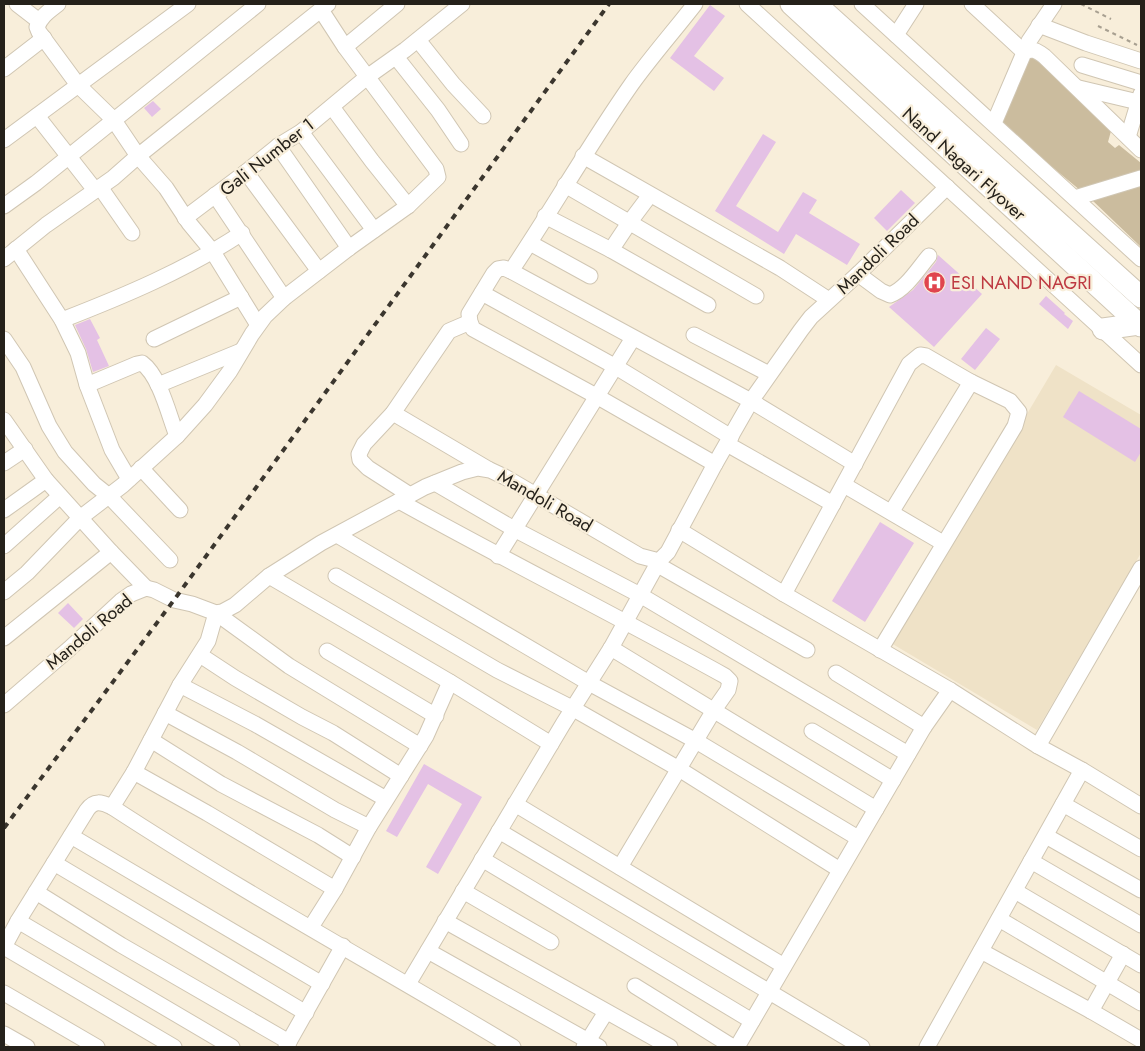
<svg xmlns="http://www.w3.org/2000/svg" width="1145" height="1051" viewBox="0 0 1145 1051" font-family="Jost,sans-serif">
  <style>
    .built { fill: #efe2c7 }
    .green { fill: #cbbc9e }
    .building { fill: #e4c1e5 }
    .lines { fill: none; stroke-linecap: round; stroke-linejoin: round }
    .minor-casing { stroke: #d0c6b3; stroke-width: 17 }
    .highway-casing { stroke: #d0c6b3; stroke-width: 23 }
    .path { stroke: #a8a091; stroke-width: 2; stroke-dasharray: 4 4; stroke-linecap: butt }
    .minor { stroke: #fff; stroke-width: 15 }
    .highway { stroke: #fff; stroke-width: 21 }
    .rail { stroke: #3b362e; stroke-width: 4; stroke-dasharray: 6 6; stroke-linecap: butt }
    .labels { text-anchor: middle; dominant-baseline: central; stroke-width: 4.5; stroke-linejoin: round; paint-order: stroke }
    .street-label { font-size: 18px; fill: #25211a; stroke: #f8eeda }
    .health-label { font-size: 18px; fill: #be3a42; stroke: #f8eeda; text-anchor: start }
  </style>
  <rect width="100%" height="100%" fill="#f8eeda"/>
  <path class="built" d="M1056,365l85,50v138l-104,177 -146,-87z"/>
  <path class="green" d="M1026,54h11l74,77 -3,11 7,6 4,-3 22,18v84l-48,-46 -96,-80z"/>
  <g class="building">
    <path d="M710,5l15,11 -31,40 30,22 -10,13 -44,-33z"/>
    <path d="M153,101l8,8 -9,8 -8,-9z"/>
    <path d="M763,134l13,8 -40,64 42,26 25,-40 14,8 -8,13 51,31 -13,21 -51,-31 -12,20 -69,-43z"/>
    <path d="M901,190l14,13 -28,28 -13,-13z"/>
    <path d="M938,255l44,39 -48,53 -45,-40 24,-17 23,-28z"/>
    <path d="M1046,296l19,17 -1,1 9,7 -5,8 -29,-25z"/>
    <path d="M90,319l10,19 -3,2 12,26 -16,6 -7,-23 -11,-24z"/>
    <path d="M986,328l14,11 -25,31 -14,-11z"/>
    <path d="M1079,391l62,38v23l-6,10 -72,-45z"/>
    <path d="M880,522l34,21 -49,79 -33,-21z"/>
    <path d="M68,603l15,16 -9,9 -16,-15z"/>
    <path d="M424,764l58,33 -44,77 -12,-7 36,-63 -34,-20 -31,53 -11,-6z"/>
  </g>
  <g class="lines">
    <defs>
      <g id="minor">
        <path d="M17,4l22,17"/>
        <path d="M58,4c-9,7 -17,12 -21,23l2,5 39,53 35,34 25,37 28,32 23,35 24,29 45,73"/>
        <path d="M695,4c-21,27 -44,53 -64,81 -42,60 -79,125 -120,186l240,130 104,63"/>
        <path d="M747,4l394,361"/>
        <path d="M862,4l279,255"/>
        <path d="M972,4l52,48"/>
        <path d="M1039,25l47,18 55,18"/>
        <path d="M896,35l20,-31"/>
        <path d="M418,40l35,44 30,32"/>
        <path d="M345,47l52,-43"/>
        <path d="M1024,52c9,-4 13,-1 20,4l97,94"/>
        <path d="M396,57l42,53 23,34"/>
        <path d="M1082,65l59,18"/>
        <path d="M4,69l40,-31"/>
        <path d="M1079,88l59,14"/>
        <path d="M332,107l40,54 36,45"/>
        <path d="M37,116l58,74"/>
        <path d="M994,123l35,-82 25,-37"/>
        <path d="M301,132l73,98"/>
        <path d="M1128,137l13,-43"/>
        <path d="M4,140l184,-136"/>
        <path d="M278,146l71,102"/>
        <path d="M583,156l197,112 49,32"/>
        <path d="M246,172l73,99"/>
        <path d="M565,185l191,111"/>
        <path d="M100,187l32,46"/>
        <path d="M215,195l69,103"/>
        <path d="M1075,198l66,-20"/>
        <path d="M4,206l32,-23 222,-179"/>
        <path d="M545,216l66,34 97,55"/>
        <path d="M185,218l61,-46 32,-26 23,-14 66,-55 38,-27 57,-46"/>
        <path d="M530,243l60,33"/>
        <path d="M16,249l46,71 16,33 9,32 25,65 17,29"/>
        <path d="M611,250l18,-27 21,-28"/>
        <path d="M4,259l42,-34 67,-47 25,-22 190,-152"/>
        <path d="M511,271l-7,-3 -6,1 -4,4 -25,41 1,8 3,7 125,68 117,67"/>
        <path d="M858,274l23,17 9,4c16,-6 28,-26 39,-39"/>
        <path d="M482,293l134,74 115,70"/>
        <path d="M62,320c62,-24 124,-50 180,-87"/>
        <path d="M694,335l75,39"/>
        <path d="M4,339l19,28 26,59 16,26 29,32 15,12 61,64"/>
        <path d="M154,339l87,-42"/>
        <path d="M87,385l50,-21 5,-1c18,13 27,53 35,73"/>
        <path d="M158,385l83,-34"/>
        <path d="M393,413l95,56"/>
        <path d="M4,420l42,60 65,72 35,36"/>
        <path d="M727,444l106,60"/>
        <path d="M4,463l21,-14"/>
        <path d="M141,468l39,42"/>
        <path d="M435,483l79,46 126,66 268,159"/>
        <path d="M844,485l99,58"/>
        <path d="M410,495l-42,-27 -8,-8 -1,-6 5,-10 29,-31 56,-82 21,-9"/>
        <path d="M399,501c108,60 218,115 326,175l5,5 -2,9 -14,20 -94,157"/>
        <path d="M4,510l42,-30"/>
        <path d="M892,511l79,-129"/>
        <path d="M679,530l105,64 166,96 88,56 44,24 59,36"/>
        <path d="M337,535l252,148 107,58 162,97"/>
        <path d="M4,546l56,-50"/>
        <path d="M498,556l135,-218"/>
        <path d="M658,565l149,85"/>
        <path d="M269,576l181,106 101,62"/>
        <path d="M336,576l161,94 75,38 107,61 161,101"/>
        <path d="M4,592l23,-19 53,-55 43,-33 54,-49 28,-31 25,-34 22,-37 13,-18 19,-18 65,-50 59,-42 30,-29 -2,-8 -91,-122 -24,-37"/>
        <path d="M784,594l125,-230 11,-9 6,1 45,26 39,19 9,11 -4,14 -135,224"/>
        <path d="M4,638l107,-86"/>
        <path d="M611,648l265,161"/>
        <path d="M327,651l109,65"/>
        <path d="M200,655l35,23 67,39 31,16 68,43"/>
        <path d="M836,673l88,54"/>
        <path d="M180,685l75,39 131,75"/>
        <path d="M4,705l65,-56 52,-48 10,-7 15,-6 8,2 20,10 18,4 24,9 6,-1 13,-7 34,-29 52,-33 104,-56 37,-15 16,-4 12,2 15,7 135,79 19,5 9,-9 47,-88 36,-63 50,-71 10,-13 47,-43 89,-87"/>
        <path d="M165,713l72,39 98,58 34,17"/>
        <path d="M812,731l81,49"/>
        <path d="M151,740l70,44 97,51 35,22"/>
        <path d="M1038,746l103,-178"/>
        <path d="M134,772l73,41 128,76"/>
        <path d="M515,804l269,162"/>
        <path d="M1063,804l78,45"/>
        <path d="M112,807l22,-35 46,-87 28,-44 8,-28 73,53 131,80"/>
        <path d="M499,831l363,216"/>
        <path d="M71,836l251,148"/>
        <path d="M1046,836l95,54"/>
        <path d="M482,859l270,162"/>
        <path d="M1031,861l110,64"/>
        <path d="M54,863l252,150"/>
        <path d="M463,891l88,51"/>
        <path d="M1015,891l126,74"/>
        <path d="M36,892l85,53 168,97"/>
        <path d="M999,919l142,84"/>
        <path d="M18,921l214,126"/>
        <path d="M445,921l225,126"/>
        <path d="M311,927l24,-38 34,-62 57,-91 24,-54"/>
        <path d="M4,947l14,-26 69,-111c7,-10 14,-8 25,-3 130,85 268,160 401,240"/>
        <path d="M4,947l170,100"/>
        <path d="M428,951l171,96"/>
        <path d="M981,951l110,60 50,29"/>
        <path d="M408,984l155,-260 48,-76 48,-87"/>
        <path d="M635,986l98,61"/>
        <path d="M4,993l93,54"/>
        <path d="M1091,1011l32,-57"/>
        <path d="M4,1034l23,13"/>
        <path d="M286,1047l57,-101"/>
        <path d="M584,1047l22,-35"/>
        <path d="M737,1047l156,-267 31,-53 26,-37"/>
        <path d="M927,1047l155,-277"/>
      </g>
      <g id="highway">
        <path d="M791,4l350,322"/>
        <path d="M816,4l325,293"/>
        <path d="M1103,329l36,-5"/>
      </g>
    </defs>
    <use href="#minor" class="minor-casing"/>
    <use href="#highway" class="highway-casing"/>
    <g class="path">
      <path d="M1081,4l30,15"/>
      <path d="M1098,26l39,19"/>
    </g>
    <use href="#minor" class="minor"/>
    <use href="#highway" class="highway"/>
    <path class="rail" d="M4,828l170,-228 435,-596"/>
  </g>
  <defs>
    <symbol id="hospital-disc" viewBox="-11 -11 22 22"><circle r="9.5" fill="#e0444e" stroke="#f8eeda"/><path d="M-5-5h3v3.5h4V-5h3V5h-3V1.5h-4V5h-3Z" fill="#fff"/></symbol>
  </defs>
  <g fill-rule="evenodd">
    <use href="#hospital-disc" x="922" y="270" width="25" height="25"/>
  </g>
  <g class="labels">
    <g class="street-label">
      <text transform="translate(267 157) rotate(-38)">Gali Number 1</text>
      <text transform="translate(964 164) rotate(42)">Nand Nagari Flyover</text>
      <text transform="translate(878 254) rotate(-44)">Mandoli Road</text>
      <text transform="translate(545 501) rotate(30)">Mandoli Road</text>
      <text transform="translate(89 632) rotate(-40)">Mandoli Road</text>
    </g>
    <g class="health-label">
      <text x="951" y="283">ESI NAND NAGRI</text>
    </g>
  </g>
  <rect width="1145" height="1051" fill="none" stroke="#25211a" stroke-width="10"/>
</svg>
